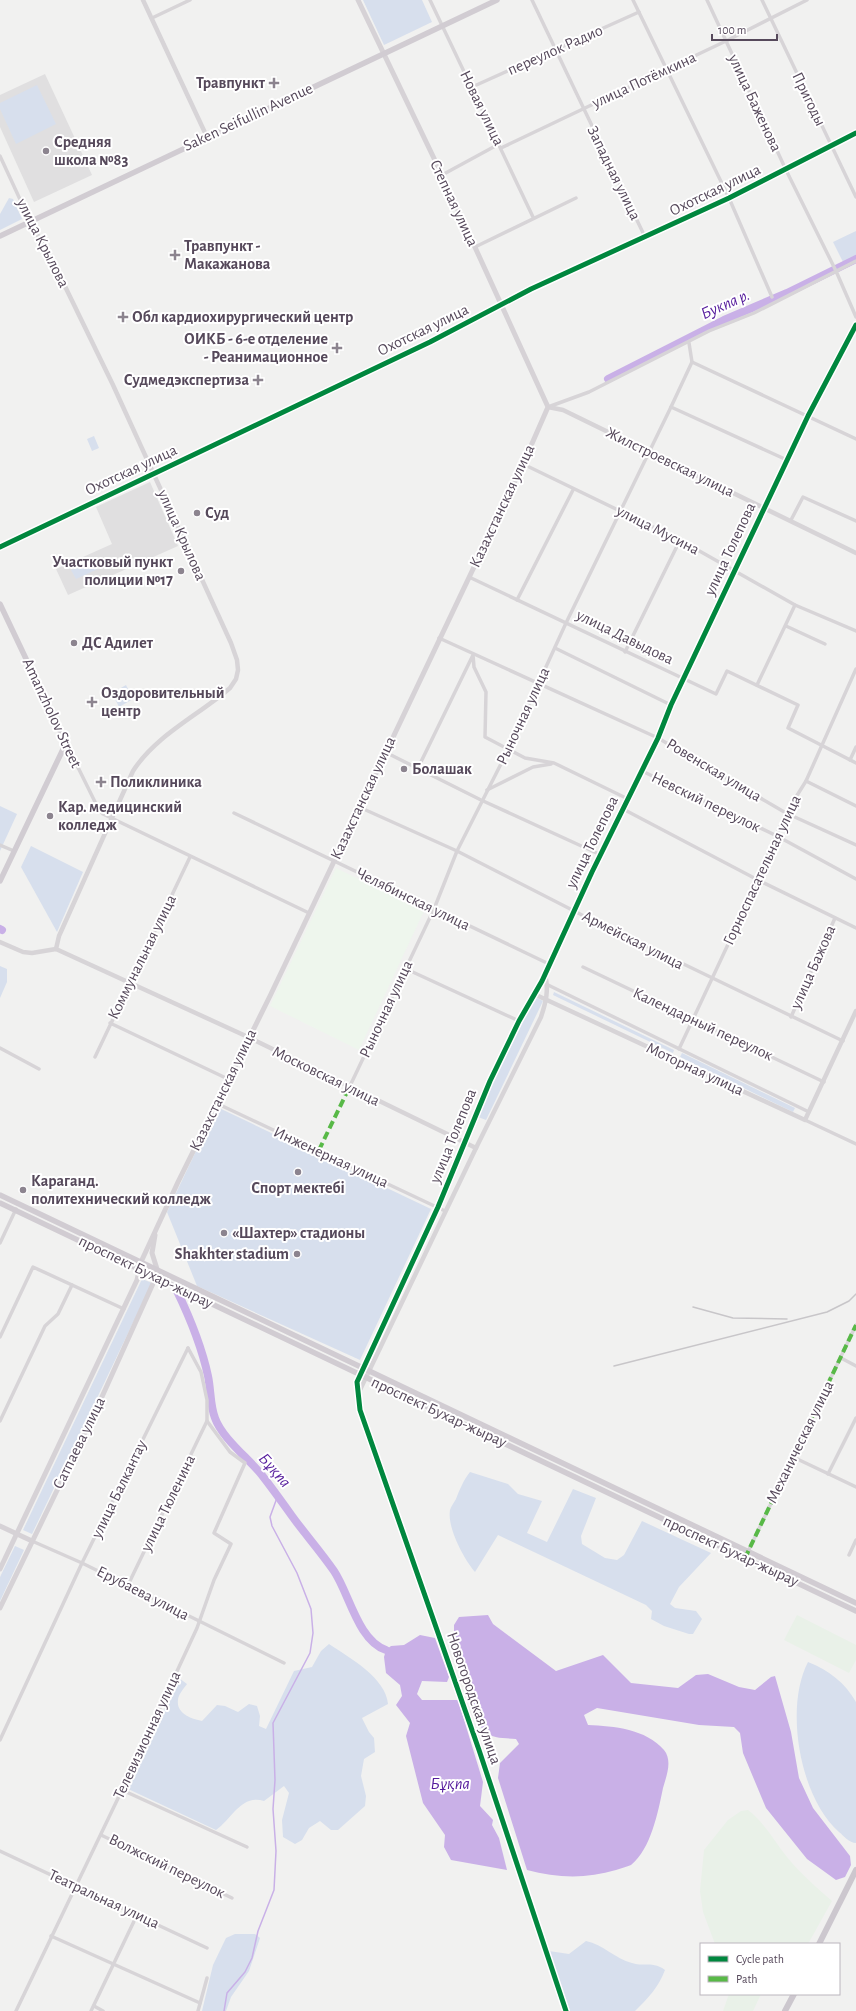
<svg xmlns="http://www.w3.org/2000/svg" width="856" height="2011" viewBox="0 0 856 2011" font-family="'Alegreya Sans',sans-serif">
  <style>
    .commercial { fill: #eef6ed }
    .education { fill: #e0dfe0 }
    .green { fill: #d7dfed }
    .sand { fill: #e9f1e8 }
    .water { fill: #c9b0e7 }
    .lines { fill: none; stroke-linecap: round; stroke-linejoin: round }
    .stream { stroke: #c9b0e7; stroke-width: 1.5 }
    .river { stroke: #c9b0e7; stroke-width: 8 }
    .minor { stroke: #d7d4d7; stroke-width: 3.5 }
    .tertiary { stroke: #d7d4d7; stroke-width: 4.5 }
    .secondary { stroke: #d6d2d6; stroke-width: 5 }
    .primary { stroke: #d1ccd2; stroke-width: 5.5 }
    .trunk { stroke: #ccc7ce; stroke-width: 6 }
    .rail { stroke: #c8c6c9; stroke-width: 1.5 }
    .quiet { stroke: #58b947; stroke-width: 4; stroke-dasharray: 8 4; stroke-linecap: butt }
    .cycleway-casing { stroke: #fff; stroke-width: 8 }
    .cycleway { stroke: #00873e; stroke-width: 5 }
    .poi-dot { fill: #8c848f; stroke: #fff; stroke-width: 1.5 }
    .labels { text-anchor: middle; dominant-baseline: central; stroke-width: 4; stroke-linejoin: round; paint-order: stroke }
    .street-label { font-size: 16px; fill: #56495b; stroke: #fff }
    .poi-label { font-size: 16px; font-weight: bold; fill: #56495b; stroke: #fff; text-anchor: start }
    .water-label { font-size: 17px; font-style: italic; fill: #551b9c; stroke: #fff }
  </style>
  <rect width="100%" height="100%" fill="#f1f1f0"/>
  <path class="commercial" d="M336,868l88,43 -65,139 -89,-44z"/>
  <g class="education">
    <path d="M45,74l47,101 -58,27 -34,-75v-32z"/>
    <path d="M150,482l28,64 -110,49 -12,-26 56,-25 -16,-37z"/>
  </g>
  <g class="green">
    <path d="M363,0h59l10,22 -48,23z"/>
    <path d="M37,85l19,39 -40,20 -16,-35v-6z"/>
    <path d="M9,198l4,1 9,20 -22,11v-16z"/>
    <path d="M856,231v24l-13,7 -10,-20z"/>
    <path d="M94,436l5,12 -7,3 -5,-12z"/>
    <path d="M96,559l4,9 -24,11 -5,-9z"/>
    <path d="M126,685l7,14 -14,8 -7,-14z"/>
    <path d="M0,806l17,8 -17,37z"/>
    <path d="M31,846l52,26 -26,60 -36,-65z"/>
    <path d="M0,966l7,3v13l-7,16z"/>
    <path d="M554,992l120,58 -1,3 -120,-58z"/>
    <path d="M535,997l8,4 -57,119 -8,-3 14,-33z"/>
    <path d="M682,1053l113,55 -2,4 -113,-55z"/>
    <path d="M217,1107l214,102 -71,151 -163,-74 -30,-74z"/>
    <path d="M142,1279l10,4 -120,251 -9,-4z"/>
    <path d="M470,1472l38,12 10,10 24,7 -15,32 20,9 26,-53 23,9 -15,38 1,8 23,14 12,2 7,-5 18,-34 69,32 -32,34 -9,17 5,4 21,3 6,8 -9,15h-4l-25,-8 -13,-7 1,-8 -6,-6 -148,-70 -23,37c-11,-13 -28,-44 -25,-62 1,-4 4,-7 6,-11 4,-10 7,-18 14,-27z"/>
    <path d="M15,1546l9,4 -24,51v-24z"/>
    <path d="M329,1644c21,14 57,34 59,60l-26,14 7,14 5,6 1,14 -11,7 -3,17 5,20 -1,10 -27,24h-7l-11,-9 -11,7 -7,12 -7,4 -12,-7 -1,-17 7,-27 -5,-7 -20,15c-23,-7 -32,18 -48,29l-90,-42 53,-110 8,6c-3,4 -9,11 -9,16 -2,14 14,19 24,21l15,-16 8,1 13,6 11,-8 8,2 3,10 -1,10 7,3 28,-58 18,-4 9,-16z"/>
    <path d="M808,1662c21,8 37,21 48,40v141c-7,0 -12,-7 -17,-11 -39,-34 -55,-124 -31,-170z"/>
    <path d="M235,1934h20l5,4 -11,33 -18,26 -5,14h-24l11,-46 13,-27z"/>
    <path d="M586,1941c17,3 29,18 46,22 13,4 20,-2 33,7 -7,18 -17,28 -30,41h-65l-21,-60 20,3z"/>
  </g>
  <g class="sand">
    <path d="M797,1615l59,30v15l-7,13 -65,-33z"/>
    <path d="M748,1810c16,12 26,31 39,47 13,16 29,30 45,44l-24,43h-93l-12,-32 -3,-21 4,-41 24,-30 13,-9z"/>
    <path d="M729,1994h32l-8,17h-30z"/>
  </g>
  <g class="water">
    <path d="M488,1615l5,9 63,47 47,-16 28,28 47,5 18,-13 12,-1 31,13 16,3 16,-13 4,-1 16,56 8,46 14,30 37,48 1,9 -6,12 -9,3 -29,-21 -41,-51 -23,-55 -3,-20 -6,-6 -35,-2 -102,-17 -13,7 4,10c26,1 58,4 76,25 9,11 2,27 -1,38 -5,24 -12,61 -32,77 -4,2 -10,3 -15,5 -30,9 -59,8 -89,0l-29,-92 2,-15 19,-19 -3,-5c-10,-1 -25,0 -32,-8 -12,-13 -25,-76 -30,-95v-11l5,-8z"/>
    <path d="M420,1635l15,3 14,39 -2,5 -25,-1 -5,13 5,6h36l25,82 -3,24 13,14 -1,5 7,13 8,32 -56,-10 -7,-13 1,-12 -22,-32 -17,-67 4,-13 -14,-18 6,-9 -2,-11 -14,-12 -2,-16 2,-7 5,-4 13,-1z"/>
  </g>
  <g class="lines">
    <path class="stream" d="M224,2011l3,-18 18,-21 7,-14 6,-27 16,-41 2,-39 -3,-42 2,-29 -2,-57 37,-70 3,-20 -2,-24 -14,-36 -25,-47 -2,-9 8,-22"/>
    <g class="river">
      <path d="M608,379l116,-59 63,-27 69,-34"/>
      <path d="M0,929l2,1"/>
      <path d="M177,1291c13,27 25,57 31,85 3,14 2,30 7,42 7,20 33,40 46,56 11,14 21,28 31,42 13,18 29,36 42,55 15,22 24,70 52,79"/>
    </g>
    <g class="minor">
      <path d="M430,0l103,217"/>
      <path d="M532,0l113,237"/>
      <path d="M633,0l96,198 43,99"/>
      <path d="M707,0l79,170 50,101 20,46"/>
      <path d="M762,0l94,197"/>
      <path d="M152,18l38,-18"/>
      <path d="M472,87l167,-75"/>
      <path d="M501,148l225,-107 81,-41"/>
      <path d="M0,156l30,65"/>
      <path d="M442,175l57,-31"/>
      <path d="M475,247l101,-49"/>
      <path d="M503,305l28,-16 198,-91 127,-65"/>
      <path d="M692,362l164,77"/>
      <path d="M548,407l41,-15 120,-61 45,-18 102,-52"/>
      <path d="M671,407l116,53"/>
      <path d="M523,464l157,76 115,65 61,26"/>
      <path d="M764,507l44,-91 48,-91"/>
      <path d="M791,520l12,-23 53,24"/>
      <path d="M469,577l247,117 11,-23 71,34 -10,23 68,35"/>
      <path d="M517,600l56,-110"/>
      <path d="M786,626l39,18"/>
      <path d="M439,638l219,100 128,75 70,32"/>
      <path d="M555,648l116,57"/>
      <path d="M625,652l55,-112"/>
      <path d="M757,685l38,-80"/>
      <path d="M66,743l33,67 4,4 206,99"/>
      <path d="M385,752l96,48 120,55"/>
      <path d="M850,760l6,-13"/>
      <path d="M418,768l55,-113 1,12 12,25 -1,45 40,21 29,5 74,36"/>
      <path d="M642,771l135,65 79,43"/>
      <path d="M806,781l50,25"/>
      <path d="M487,790l46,-23 18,-3"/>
      <path d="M359,807l98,44 125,64 261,126"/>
      <path d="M623,809l135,71 98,48"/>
      <path d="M234,813l315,151"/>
      <path d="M0,845l14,6"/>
      <path d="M583,967l241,115"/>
      <path d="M404,968l115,53"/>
      <path d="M546,984l263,128"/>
      <path d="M791,1017l44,-99"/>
      <path d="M110,1023l118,56"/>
      <path d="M0,1048l39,21"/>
      <path d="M679,1049l67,-143 40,-93 20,-32 50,-112"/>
      <path d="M95,1057l95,-200"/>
      <path d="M349,1088l85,-179 23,-58 52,-103 57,-125 105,-216 21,-45 -3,-19"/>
      <path d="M216,1103l229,108"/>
      <path d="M805,1120l51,24"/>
      <path d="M0,1243l16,-34"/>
      <path d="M0,1337l33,-70 91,42"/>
      <path d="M841,1358l15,8"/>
      <path d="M0,1421l45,-95 13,-12 14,-29"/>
      <path d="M793,1457l63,30"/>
      <path d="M828,1474l28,-56"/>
      <path d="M32,1541l50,22 202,100"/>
      <path d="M849,1555l7,-15"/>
      <path d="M745,1558l111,-233"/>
      <path d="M128,1585l79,-164"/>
      <path d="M0,1740l82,-177 106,-215"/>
      <path d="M122,1790l125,57"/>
      <path d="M101,1835l131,63"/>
      <path d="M0,1851l207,97"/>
      <path d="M51,1936l149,67"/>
      <path d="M94,2006l9,5"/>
      <path d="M16,2011l106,-221 75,-162 17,-48 17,-36 -17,-11 31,-70 -15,-11 -23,-31v-21l-6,-28 -13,-24"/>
      <path d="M91,2011l46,-96"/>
      <path d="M198,2011l9,-33"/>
    </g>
    <g class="tertiary">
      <path d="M143,0l64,137"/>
      <path d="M30,221l29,53 54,111 118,258 6,17 1,10 -2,9 -6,9c-31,27 -74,47 -97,83l-74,165 -3,13"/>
      <path d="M548,407l15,3 293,143"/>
      <path d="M0,547l234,-111 269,-131"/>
      <path d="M0,942l23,10 9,1 24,-4 192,88 228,111"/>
      <path d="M534,994l271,126 51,-109"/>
      <path d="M358,1394l118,-246 65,-131c5,-15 8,-27 4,-43"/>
      <path d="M566,2011l-87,-261 -119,-340 -3,-28 81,-175 52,-126 29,-60 23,-40 50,-109 66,-134 13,-33 93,-198"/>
    </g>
    <g class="secondary">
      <path d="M0,1526l32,15"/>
      <path d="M0,1569l137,-289 4,-18 37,-80 92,-186 253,-532 25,-57 -106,-232 -84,-175"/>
      <path d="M0,1608l96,-198 60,-133 1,-8 -5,-16 3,-18"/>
    </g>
    <g class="primary">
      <path d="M0,236l497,-236"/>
      <path d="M0,604l66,139 -66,138"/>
      <path d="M0,1195l856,408"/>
      <path d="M0,1203l856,408"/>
    </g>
    <g class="trunk">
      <path d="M819,1944l37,-74"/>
      <path d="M785,2011l9,-17"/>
    </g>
    <g class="rail">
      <path d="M693,1307l40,11 54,1"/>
      <path d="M614,1366l213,-54 22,-11 7,-7"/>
    </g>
    <g class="quiet">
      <path d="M319,1150l30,-62"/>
      <path d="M745,1558l111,-233"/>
    </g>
    <defs>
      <g id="cycleway">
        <path d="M0,547l430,-205 101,-53 198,-91 127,-65"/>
        <path d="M566,2011l-87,-261 -119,-340 -3,-28 81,-175 52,-126 29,-60 23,-40 50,-109 66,-134 13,-33 137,-289 48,-91"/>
      </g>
    </defs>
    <use href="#cycleway" class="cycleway-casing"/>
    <use href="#cycleway" class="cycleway"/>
  </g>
  <g class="poi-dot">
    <path d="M272 77h4v4h4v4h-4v4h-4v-4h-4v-4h4z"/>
    <circle cx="46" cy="151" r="4"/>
    <path d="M173 249h4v4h4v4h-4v4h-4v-4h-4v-4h4z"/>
    <path d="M121 311h4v4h4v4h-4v4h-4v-4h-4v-4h4z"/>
    <path d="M335 342h4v4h4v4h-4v4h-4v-4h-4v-4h4z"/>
    <path d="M256 374h4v4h4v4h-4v4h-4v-4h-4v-4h4z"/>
    <circle cx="197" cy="513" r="4"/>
    <circle cx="181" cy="571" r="4"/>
    <circle cx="74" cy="643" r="4"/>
    <path d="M90 696h4v4h4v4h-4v4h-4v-4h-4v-4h4z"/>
    <circle cx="404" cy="769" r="4"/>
    <path d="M99 776h4v4h4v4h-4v4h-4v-4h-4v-4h4z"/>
    <circle cx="50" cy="816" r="4"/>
    <circle cx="298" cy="1172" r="4"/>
    <circle cx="23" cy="1190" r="4"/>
    <circle cx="224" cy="1233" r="4"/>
    <circle cx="297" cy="1254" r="4"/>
  </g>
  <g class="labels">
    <g class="street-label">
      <text transform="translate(555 50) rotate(-24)">переулок Радио</text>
      <text transform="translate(644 80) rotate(-25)">улица Потёмкина</text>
      <text transform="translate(809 99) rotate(64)">Пригоды</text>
      <text transform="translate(755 103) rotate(65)">улица Баженова</text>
      <text transform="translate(482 108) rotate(64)">Новая улица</text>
      <text transform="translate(248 117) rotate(-25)">Saken Seifullin Avenue</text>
      <text transform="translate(614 173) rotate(64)">Западная улица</text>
      <text transform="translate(715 190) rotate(-26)">Охотская улица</text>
      <text transform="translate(454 203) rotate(65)">Степная улица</text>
      <text transform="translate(43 243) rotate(63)">улица Крылова</text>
      <text transform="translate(423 330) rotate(-26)">Охотская улица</text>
      <text transform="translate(670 462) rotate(26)">Жилстроевская улица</text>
      <text transform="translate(131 470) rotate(-25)">Охотская улица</text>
      <text transform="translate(502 506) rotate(-65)">Казахстанская улица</text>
      <text transform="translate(658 530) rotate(27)">улица Мусина</text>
      <text transform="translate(182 535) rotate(66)">улица Крылова</text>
      <text transform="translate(730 549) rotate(-65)">улица Толепова</text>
      <text transform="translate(625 637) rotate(26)">улица Давыдова</text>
      <text transform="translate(52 713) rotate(65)">Amanzholov Street</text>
      <text transform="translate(523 716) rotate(-65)">Рыночная улица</text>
      <text transform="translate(714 770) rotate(31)">Ровенская улица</text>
      <text transform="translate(363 798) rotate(-65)">Казахстанская улица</text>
      <text transform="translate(706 802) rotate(26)">Невский переулок</text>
      <text transform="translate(592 842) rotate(-64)">улица Толепова</text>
      <text transform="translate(762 870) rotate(-65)">Горноспасательная улица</text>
      <text transform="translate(413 899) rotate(26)">Челябинская улица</text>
      <text transform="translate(633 940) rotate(27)">Армейская улица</text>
      <text transform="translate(142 957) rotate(-64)">Коммунальная улица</text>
      <text transform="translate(813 967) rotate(-66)">улица Бажова</text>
      <text transform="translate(386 1009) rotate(-65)">Рыночная улица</text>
      <text transform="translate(703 1024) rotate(25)">Календарный переулок</text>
      <text transform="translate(695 1069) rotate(25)">Моторная улица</text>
      <text transform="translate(326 1076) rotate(26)">Московская улица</text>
      <text transform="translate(223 1090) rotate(-64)">Казахстанская улица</text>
      <text transform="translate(453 1136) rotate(-68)">улица Толепова</text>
      <text transform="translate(331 1157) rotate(25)">Инженерная улица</text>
      <text transform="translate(146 1272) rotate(26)">проспект Бухар-жырау</text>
      <text transform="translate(439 1412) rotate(25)">проспект Бухар-жырау</text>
      <text transform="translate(800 1442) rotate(-64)">Механическая улица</text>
      <text transform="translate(79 1443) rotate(-64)">Сатпаева улица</text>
      <text transform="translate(119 1489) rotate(-64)">улица Балкантау</text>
      <text transform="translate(168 1503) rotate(-64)">улица Тюленина</text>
      <text transform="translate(731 1551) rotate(25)">проспект Бухар-жырау</text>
      <text transform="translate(143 1593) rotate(27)">Ерубаева улица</text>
      <text transform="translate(474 1698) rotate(71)">Новогородская улица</text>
      <text transform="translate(147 1735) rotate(-65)">Телевизионная улица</text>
      <text transform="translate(167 1866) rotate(26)">Волжский переулок</text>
      <text transform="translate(104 1899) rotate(25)">Театральная улица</text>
    </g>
    <g class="poi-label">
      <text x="265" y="83" text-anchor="end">Травпункт</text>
      <text x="54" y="142">Средняя<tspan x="54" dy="18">школа №83</tspan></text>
      <text x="184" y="246">Травпункт -<tspan x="184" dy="18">Макажанова</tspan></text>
      <text x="132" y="317">Обл кардиохирургический центр</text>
      <text x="328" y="339" text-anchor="end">ОИКБ - 6-е отделение<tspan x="328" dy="18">- Реанимационное</tspan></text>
      <text x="249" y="380" text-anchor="end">Судмедэкспертиза</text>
      <text x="205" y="513">Суд</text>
      <text x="173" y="562" text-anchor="end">Участковый пункт<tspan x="173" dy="18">полиции №17</tspan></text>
      <text x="82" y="643">ДС Адилет</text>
      <text x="101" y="693">Оздоровительный<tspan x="101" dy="18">центр</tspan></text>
      <text x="412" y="769">Болашак</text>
      <text x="110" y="782">Поликлиника</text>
      <text x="58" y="807">Кар. медицинский<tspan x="58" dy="18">колледж</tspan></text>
      <text x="31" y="1181">Караганд.<tspan x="31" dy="18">политехнический колледж</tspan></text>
      <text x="298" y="1188" text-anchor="middle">Спорт мектебі</text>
      <text x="232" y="1233">«Шахтер» стадионы</text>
      <text x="289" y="1254" text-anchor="end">Shakhter stadium</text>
    </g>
    <g class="water-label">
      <text transform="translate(725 304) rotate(-24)">Букпа р.</text>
      <text transform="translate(275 1470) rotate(49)">Бұқпа</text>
      <text x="450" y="1783">Бұқпа</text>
    </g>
  </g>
  <rect x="700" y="1943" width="140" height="52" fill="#ffffff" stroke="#bbb6bd"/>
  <rect x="708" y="1956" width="20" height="6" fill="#00873e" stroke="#bbb6bd"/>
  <text x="736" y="1963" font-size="12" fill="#56495b">Cycle path</text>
  <rect x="708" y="1976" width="20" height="6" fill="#58b947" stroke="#bbb6bd"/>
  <text x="736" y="1983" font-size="12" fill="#56495b">Path</text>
  <path d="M712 34v6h65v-6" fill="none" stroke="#56495b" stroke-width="2"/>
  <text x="718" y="34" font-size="12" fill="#56495b" stroke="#ffffff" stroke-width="3" paint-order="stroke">100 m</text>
</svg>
